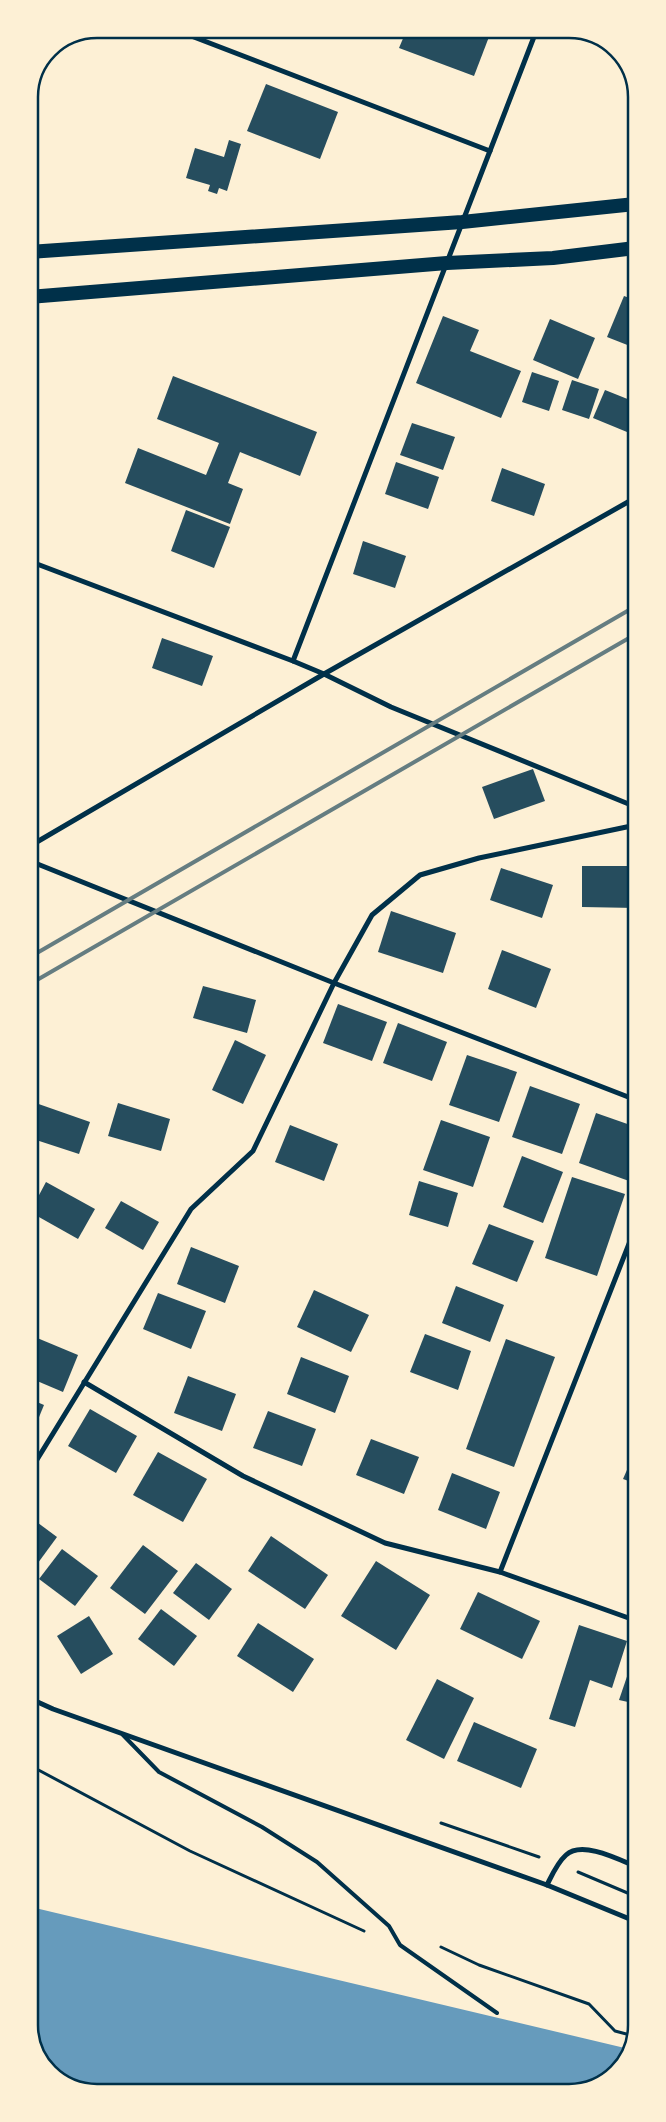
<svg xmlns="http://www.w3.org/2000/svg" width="666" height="2122" viewBox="0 0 666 2122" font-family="'Exo 2',sans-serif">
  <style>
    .water { fill: #669bbc }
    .building { fill: #264d5e }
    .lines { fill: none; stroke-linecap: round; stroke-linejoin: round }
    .path { stroke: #003049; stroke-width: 3 }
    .service { stroke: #003049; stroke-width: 4 }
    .minor { stroke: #003049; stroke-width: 5 }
    .trunk { stroke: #003049; stroke-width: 14 }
    .rail { stroke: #657d81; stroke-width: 4 }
    .rim { fill: none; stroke: #003049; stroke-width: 2.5 }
  </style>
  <rect width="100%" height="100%" fill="#fdf0d5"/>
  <path class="water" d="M31,1907l598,142 -6,18 -36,24 -463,2 -73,-19 -20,-31z"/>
  <g class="building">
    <path d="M407,29h85l-18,47 -75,-28z"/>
    <path d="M266,84l72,28 -18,47 -73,-28z"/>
    <path d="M229,140l12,4 -14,47 -8,-3 -2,6 -9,-3 2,-6 -24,-7 9,-30 29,9z"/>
    <path d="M624,296l11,4v48l-28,-11z"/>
    <path d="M443,316l36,14 -9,21 51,20 -20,47 -85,-35z"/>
    <path d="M550,319l45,19 -17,41 -45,-19z"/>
    <path d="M532,372l27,9 -10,30 -27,-9z"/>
    <path d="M173,376l144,56 -17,44 -60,-24 -12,31 15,6 -13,35 -105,-41 13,-35 68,27 13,-32 -62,-24z"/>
    <path d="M572,380l27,9 -10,30 -27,-9z"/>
    <path d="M605,390l30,12v9l-8,21 -34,-14z"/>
    <path d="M412,423l43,14 -12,33 -43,-15z"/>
    <path d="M396,462l43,15 -11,32 -43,-15z"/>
    <path d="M502,468l43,16 -11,32 -43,-15z"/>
    <path d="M186,510l44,17 -16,41 -43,-17z"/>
    <path d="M363,541l43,15 -11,32 -42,-14z"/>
    <path d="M29,588l8,3 -7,19h-1z"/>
    <path d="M162,638l51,18 -11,30 -50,-18z"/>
    <path d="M533,769l12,32 -51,18 -12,-32z"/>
    <path d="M582,866h54v42l-54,-1z"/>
    <path d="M501,868l52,17 -11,33 -52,-18z"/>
    <path d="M391,911l65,22 -13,40 -65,-21z"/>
    <path d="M502,950l49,19 -15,39 -48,-19z"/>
    <path d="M203,986l53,14 -9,33 -54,-15z"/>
    <path d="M338,1004l49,18 -15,39 -49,-18z"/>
    <path d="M398,1023l49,19 -15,39 -49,-18z"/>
    <path d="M235,1040l31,15 -23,49 -31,-14z"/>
    <path d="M467,1055l50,17 -18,50 -50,-17z"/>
    <path d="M530,1086l50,18 -18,50 -50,-17z"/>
    <path d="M30,1101l60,21 -11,32 -49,-16z"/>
    <path d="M118,1103l52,16 -9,32 -53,-15z"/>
    <path d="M596,1113l40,14v32l-7,22 -50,-18z"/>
    <path d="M441,1120l49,17 -17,50 -50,-17z"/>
    <path d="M290,1125l48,19 -14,37 -49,-19z"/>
    <path d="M522,1156l41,16 -20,51 -40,-16z"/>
    <path d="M572,1177l53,17 -28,82 -52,-18z"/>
    <path d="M419,1181l39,12 -10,34 -39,-12z"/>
    <path d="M46,1182l49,27 -17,30 -48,-27z"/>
    <path d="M121,1201l38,21 -16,28 -38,-22z"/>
    <path d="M489,1224l45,17 -17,41 -45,-18z"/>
    <path d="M191,1247l48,19 -14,37 -48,-19z"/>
    <path d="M456,1286l48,19 -14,37 -48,-19z"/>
    <path d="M314,1290l55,25 -18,37 -54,-25z"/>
    <path d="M158,1293l48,18 -15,38 -48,-20z"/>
    <path d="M636,1333l1,47 -10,-2z"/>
    <path d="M425,1334l46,17 -13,39 -48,-18z"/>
    <path d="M30,1335l48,20 -15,37 -33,-14z"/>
    <path d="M506,1339l49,18 -41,110 -48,-18z"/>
    <path d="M301,1357l48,19 -14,37 -48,-19z"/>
    <path d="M188,1376l48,18 -14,37 -48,-18z"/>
    <path d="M30,1399l14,6 -14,34z"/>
    <path d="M90,1409l47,27 -21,37 -48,-27z"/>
    <path d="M268,1411l48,18 -14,37 -49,-18z"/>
    <path d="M371,1439l48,18 -15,37 -48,-19z"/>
    <path d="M637,1447v37l-14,-5z"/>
    <path d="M158,1452l49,27 -24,43 -50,-27z"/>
    <path d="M452,1473l48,19 -14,37 -48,-19z"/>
    <path d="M30,1517l27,20 -22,30 -5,-3z"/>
    <path d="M271,1536l57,39 -23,34 -57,-38z"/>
    <path d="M143,1545l35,26 -33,43 -35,-26z"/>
    <path d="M62,1549l36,27 -23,30 -36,-27z"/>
    <path d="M376,1561l54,34 -34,55 -55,-34z"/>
    <path d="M196,1563l36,26 -23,31 -36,-27z"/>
    <path d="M478,1592l62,29 -18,38 -62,-30z"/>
    <path d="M161,1609l36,27 -23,30 -36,-27z"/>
    <path d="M89,1616l24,38 -32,20 -24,-38z"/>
    <path d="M258,1623l56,36 -21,33 -56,-36z"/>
    <path d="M579,1625l48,16 -15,47 -22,-8 -15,47 -26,-8z"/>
    <path d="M635,1653h2v51l-18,-4z"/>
    <path d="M437,1679l37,19 -30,61 -38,-19z"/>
    <path d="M474,1722l63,27 -16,39 -64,-27z"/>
    <path d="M634,1770l3,1v42l-10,-2z"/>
  </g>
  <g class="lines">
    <g class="path">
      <path d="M31,1766l159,85 174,80"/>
      <path d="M441,1823l98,34"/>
      <path d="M578,1872l59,25"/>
      <path d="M441,1947l38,18 110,39 26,27 19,5"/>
    </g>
    <path class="service" d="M123,1735l36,37 103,55 55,35 72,64 11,19 97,68"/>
    <g class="minor">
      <path d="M173,29l317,122"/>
      <path d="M29,561l264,100 31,13 67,33 245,100"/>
      <path d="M293,661l244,-632"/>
      <path d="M30,846l294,-172 311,-176"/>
      <path d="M30,861l304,122 302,117"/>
      <path d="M84,1382l159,94 142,67 115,29 137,49"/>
      <path d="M30,1471l161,-262 62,-58 81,-168 38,-68 48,-40 59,-17 157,-33"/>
      <path d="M500,1572l136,-346"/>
      <path d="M31,1699l22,10 494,176 90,37"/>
      <path d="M547,1885c5,-10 10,-22 19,-30 16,-15 54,5 71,12"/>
    </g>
    <g class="trunk">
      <path d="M29,252l433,-30 173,-18"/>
      <path d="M29,297l418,-34 106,-5 82,-10"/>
    </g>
    <g class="rail">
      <path d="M30,957l606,-351"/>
      <path d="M30,984l606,-350"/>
    </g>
  </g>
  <path d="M0 0H666V2122H0ZM97 38H569A59 59 0 0 1 628 97V2025A59 59 0 0 1 569 2084H97A59 59 0 0 1 38 2025V97A59 59 0 0 1 97 38Z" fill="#fdf0d5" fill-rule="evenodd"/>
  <path class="rim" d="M97 38H569A59 59 0 0 1 628 97V2025A59 59 0 0 1 569 2084H97A59 59 0 0 1 38 2025V97A59 59 0 0 1 97 38Z"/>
</svg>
